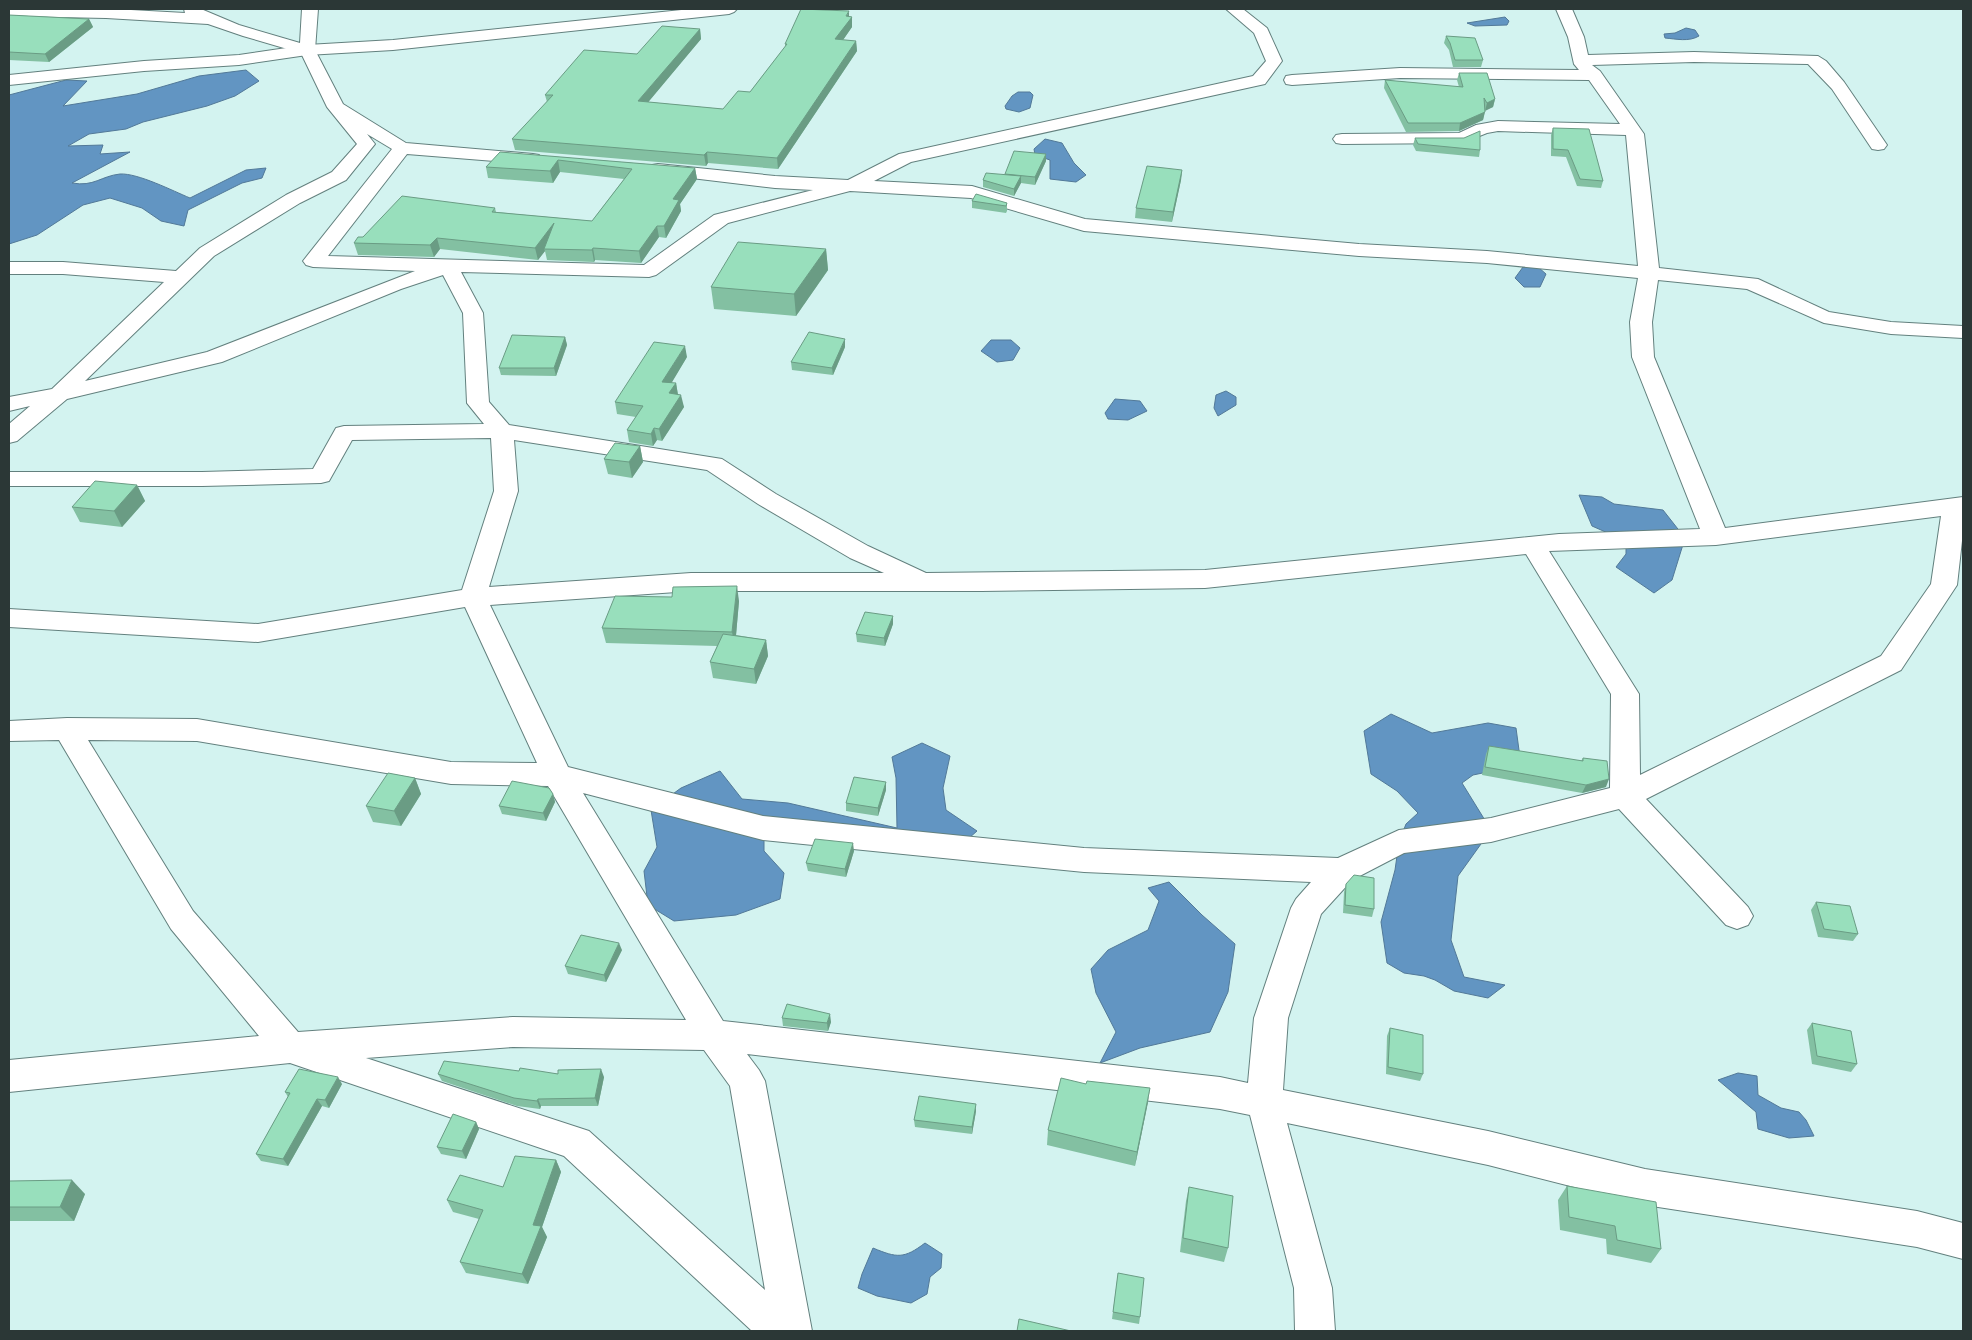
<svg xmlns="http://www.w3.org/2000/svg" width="1972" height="1340" viewBox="0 0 1972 1340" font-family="'Open Sans',sans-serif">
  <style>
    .water { fill: #6295c2; stroke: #527998 }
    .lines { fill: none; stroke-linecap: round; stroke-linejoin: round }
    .minor-casing { stroke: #63807e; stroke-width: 2 }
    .tertiary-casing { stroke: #63807e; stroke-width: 2 }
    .minor { fill: #fff; fill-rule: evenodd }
    .tertiary { fill: #fff; fill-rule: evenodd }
    .wall { fill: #83c0a2 }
    .shaded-wall { fill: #6a9c84 }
    .building { fill: #98dfbc; stroke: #6a9c84 }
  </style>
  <rect width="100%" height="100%" fill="#d3f3f0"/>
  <g class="water">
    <path d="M1505,17l4,4 -2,4 -32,1 -8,-3z"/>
    <path d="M1686,28l9,2 4,6c-10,6 -23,3 -34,2l-1,-4 11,-1z"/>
    <path d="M246,70l13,11 -24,15 -28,10 -64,16 -17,7 -37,5 -21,12 35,-1 -3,9 30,-2 -58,31c22,4 29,-7 48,-9 18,-1 53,17 70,24l56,-28 20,-2 -4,10 -20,5 -54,27 -4,16 -23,-5 -19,-13 -32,-10 -27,7 -46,30 -28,9v-149l57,-15 21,1 -24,25 74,-12 62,-18z"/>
    <path d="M1018,92h12l3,3 -3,13 -11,4 -13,-3 -1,-3 7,-10z"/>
    <path d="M1045,139l17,4 12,20 12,12 -10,7 -26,-3v-19l-15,-5 -1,-6z"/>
    <path d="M1523,267h15l8,7 -6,13h-16l-9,-9z"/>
    <path d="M991,340h20l9,8 -7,12 -16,2 -16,-11z"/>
    <path d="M1226,391l10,6v8l-18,11 -4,-8 2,-13z"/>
    <path d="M1115,399l25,2 7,10 -19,9 -20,-1 -3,-6z"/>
    <path d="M1579,495l23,2 12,7 49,6 22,28 -13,42 -18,13 -38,-26 10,-13v-13l-34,-15z"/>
    <path d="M1391,714l41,19 56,-10 28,5 5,37 -48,10 -11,8 29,47 -33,46 -7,64 13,37 41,8 -17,13 -34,-7 -19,-11 -11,-4 -20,-3 -17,-10 -6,-41 14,-52 4,-28 7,-18 12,-11 -21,-22 -26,-17 -7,-43z"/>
    <path d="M922,743l28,13 -7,32 3,22 31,21 -17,15 -196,-17v22l20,22 -4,26 -44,16 -62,6 -26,-16 -4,-34 13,-24 -6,-37 30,-22 39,-17 22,28 46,4 109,25 -1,-50 -4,-21z"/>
    <path d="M1169,882l33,33 33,29 -7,48 -18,40 -70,16 -40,15 16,-31 -20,-39 -5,-24 17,-19 40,-20 11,-29 -11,-13z"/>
    <path d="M1738,1073l19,3 1,19 23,13 18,4 7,8 8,16 -25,2 -31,-9 -2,-17 -38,-32z"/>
    <path d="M925,1243l17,11 -1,14 -11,9 -3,17 -16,9 -34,-7 -19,-8 4,-14 11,-26c24,10 31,11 52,-5z"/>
  </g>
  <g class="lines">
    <defs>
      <path id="minor" d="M9,9h104l72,4 -1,-4h17l38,16 61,18 2,-34h16l-3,41 28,54 63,39 127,11 6,1 3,4 -3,4 -6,1 -126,-10 -79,102 316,9 70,-50 99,-25 -38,-2 -117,-14 -6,-1 -3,-4 3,-4 6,-1 117,12 73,4 51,-26 354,-78 13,-15 -12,-28 -28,-24h17l24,19 15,33 -17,23 -354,78 -37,19 98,5 113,33 274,25 128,7 151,15 -12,-131 -128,-4 -11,2 -25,10 -120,1 -6,-1 -3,-4 3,-4 6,-1 117,-1 17,-8 22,-4 122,3 -31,-44 -189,-2 -108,7 -6,-1 -2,-4 2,-4 6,-1 108,-7 179,2 -5,-6 -6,-27 -12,-28h16l12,28 4,18 106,-3 124,4 8,5 18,21 43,63 -3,4 -6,1 -6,-1 -40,-60 -24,-25 -114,-2 -102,3 8,6 44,63 15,134 99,11 71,33 62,10 72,4v12l-72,-4 -67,-11 -77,-34 -89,-9 -6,42 2,35 71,171 238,-31v35l-6,53 -56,85 -255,129 102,108 5,9 -5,9 -11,4 -11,-4 -107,-116 -128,33 -87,11 -52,27 -31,34 -33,104 -5,72 205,41 157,38 272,42 46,12v36l-46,-12 -272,-42 -157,-40 -201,-42 45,165 3,43h-40l-1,-43 -44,-173 -30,-6 -473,-55 12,16 6,11 47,250h-60l-188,-175 -274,-93 -281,29v-32l250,-24 -88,-107 -112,-189 -50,1v-20l58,-3 130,1 254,43 86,1 -72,-156 -207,35 -249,-15v-18l249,15 204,-34 32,-99 -3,-53 -139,2 -23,41 -8,2 -119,3h-193v-14h193l111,-3 23,-41 8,-2 140,-2 -17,-21 -4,-90 -20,-38 -42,14 -179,73 -155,37 -50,42 -8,2v-19l21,-18 -21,5v-14l43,-8 112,-107 -101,-8h-54v-12h54l113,9 24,-23 86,-53 46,-23 25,-28 -30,-37 -26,-54 -58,-17 -35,-12 -102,-6 -97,-2zM367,134l25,15 -89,112 3,4 7,2 102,4 -208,81 -122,29 129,-125 86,-53 46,-23 29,-36zM850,191l121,7 113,33 275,25 128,7 151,15 -8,44 2,35 68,172 -141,5 -354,36 -279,3 -58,-27 -92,-52 -54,-35 -213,-34 -20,-23 -6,-89 -22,-41 188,5 7,-2 72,-52zM514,440l193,30 51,34 92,54 34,15h-193l-202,14 29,-96zM1941,516l-10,68 -50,72 -241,119 -1,-81 -90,-143 167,-6zM1526,554l85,140 -1,94 -119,30 -92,12 -61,28 -254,-10 -321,-32 -195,-49 -78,-162 201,-14h290l224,-3zM88,740l109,1 254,43 97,2 138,234 -173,-3 -215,15 -105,-121zM583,793l180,47 321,32 227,10 -15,17 -5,9 -37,110 -6,65 -28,-6 -497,-56zM513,1047l191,3 26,36 35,204 -176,-159 -223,-73z"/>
      <path id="tertiary" d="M691,9h46l-3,3 -5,2 -336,36 -86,5 -68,10 -95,6 -135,14v-10l135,-14 95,-6 68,-10 86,-5z"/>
    </defs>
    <use href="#minor" class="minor-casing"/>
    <use href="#tertiary" class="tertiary-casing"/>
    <use href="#minor" class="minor"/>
    <use href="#tertiary" class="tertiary"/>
  </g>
  <g class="wall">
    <path d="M9,15l80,4 4,8 -44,35 -40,-2z"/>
    <path d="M849,16l3,1v10l-9,13 13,1 1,10 -79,118 -70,-6 -2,3 -191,-16 -3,-11 35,-37 -2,-7 92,-41 63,-25 1,10 -53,63 75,7 27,-17 35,-45v-3z"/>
    <path d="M1446,36l37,24 -2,7h-28l-4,-17 -5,-7z"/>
    <path d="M1459,73l36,26 -2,8 -8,3 -2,10 -24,11 -53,1 -22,-44 1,-8 74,7 -2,-7z"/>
    <path d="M1553,128l50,53 -2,7 -24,-2 -11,-29 -15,-1v-21z"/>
    <path d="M1415,138l65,12 -1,7 -63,-6 -3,-6z"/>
    <path d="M500,152l195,16 2,11 -17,25 1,7 -15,27 -7,-1 -18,26 -46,-3 -1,2 -47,-2 -2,-9 -7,9 -98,-11 -6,8 -76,-2 -4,-12 9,-6 132,-29 1,4 96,9 32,-42 -64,-7 -7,11 -65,-5 -2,-11z"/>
    <path d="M1046,154v7l-11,24 -14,-2 -7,13 -31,-9v-7l22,-6z"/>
    <path d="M1182,170l-1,10 -9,42 -37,-4 1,-10z"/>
    <path d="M972,201l35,2v8l-1,2 -34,-5z"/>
    <path d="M826,249l2,21 -32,46 -82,-7 -3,-22z"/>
    <path d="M565,337l2,8 -11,31 -55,-1 -2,-7z"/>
    <path d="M845,347l-12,28 -41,-5 -1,-8z"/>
    <path d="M687,357l-16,26h5l2,12 6,12 -22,34 -5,-1 -4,6 -24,-4 -2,-12 9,-13 -19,-3 -2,-12z"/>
    <path d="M640,446l3,16 -11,16 -24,-4 -4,-15z"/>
    <path d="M137,485l8,16 -23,26 -42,-5 -8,-15z"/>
    <path d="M739,601l-3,34 30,5 2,16 -12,28 -43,-6 -3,-16 7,-16 -111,-3 -4,-15z"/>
    <path d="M893,616v8l-8,22 -28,-4 -1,-8z"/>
    <path d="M1489,746l92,15 2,-3 23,29 -24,6 -100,-18 4,-21z"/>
    <path d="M415,778l6,16 -20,32 -28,-4 -7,-16z"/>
    <path d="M886,782v8l-8,26 -32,-5v-8z"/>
    <path d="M553,794l2,8 -9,19 -44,-7 -3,-8z"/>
    <path d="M854,851l-8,26 -38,-6 -2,-8z"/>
    <path d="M1346,884l28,25 -2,8 -29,-4 1,-21z"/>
    <path d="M1816,902l42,32 -5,7 -35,-4 -7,-27z"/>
    <path d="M622,950l-16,32 -38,-8 -3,-8z"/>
    <path d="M782,1018l49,4 -3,9 -45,-5z"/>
    <path d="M1812,1023l45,41 -6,8 -39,-8 -5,-34z"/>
    <path d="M1390,1028l33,46 -3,7 -34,-7 1,-38z"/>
    <path d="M519,1071l85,6 -6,29h-57l-1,3 -23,-3 -75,-25 -4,-7z"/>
    <path d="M342,1084l-13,24 -7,-2 -34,60 -27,-5 -5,-7 32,-57 -3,-5z"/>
    <path d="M1148,1102l-13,64 -88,-21 1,-15z"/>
    <path d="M976,1111l-4,23 -57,-7 -1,-7z"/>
    <path d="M476,1122l3,7 -13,30 -25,-5 -4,-7z"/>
    <path d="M556,1160l5,12 -19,55 5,10 -19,47 -62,-11 -6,-11 19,-43 -26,-7 -6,-12 56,-13z"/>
    <path d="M9,1181l76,13 -11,27h-65z"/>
    <path d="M1567,1186l94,63 -10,14 -44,-9 -1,-15 -46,-9 -2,-30z"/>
    <path d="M1189,1187l39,61 -4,14 -44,-10 6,-51z"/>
    <path d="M1118,1273l22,44 -1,7 -27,-5z"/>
  </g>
  <g class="shaded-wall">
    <path d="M849,11v9l3,-3v10l-16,23 -1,-11z"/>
    <path d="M89,19l4,8 -44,35 -4,-8z"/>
    <path d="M700,29l1,10 -61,73 -2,-11z"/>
    <path d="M856,41l1,10 -79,118 -1,-11z"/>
    <path d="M1495,99l-2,8 -8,4 2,-8z"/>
    <path d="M1485,112l-2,8 -24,11 1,-8z"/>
    <path d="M707,152l1,11 -2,3 -2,-11z"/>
    <path d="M1046,154v7l-11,24v-8z"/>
    <path d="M558,160l2,12 -7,11 -3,-12z"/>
    <path d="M695,168l2,11 -17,25 1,7 -15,27 -2,-12 9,-27z"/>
    <path d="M1182,170l-1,10 -9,42 1,-10z"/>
    <path d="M1021,176v7l-7,13v-7z"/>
    <path d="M554,223l-10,26 1,2 -7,9 -3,-12z"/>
    <path d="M657,226l2,11 -18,26 -2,-12z"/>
    <path d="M437,238l3,11 -6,8 -4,-12z"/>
    <path d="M593,248l2,12 -1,2 -2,-12z"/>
    <path d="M826,249l2,21 -32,46 -2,-22z"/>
    <path d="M565,337l2,8 -11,31 -2,-8z"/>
    <path d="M845,339v8l-12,28 -1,-7z"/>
    <path d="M685,346l2,11 -22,37 -3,-12z"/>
    <path d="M676,383l2,12 -9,-2z"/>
    <path d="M681,395l3,12 -22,34 -3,-12z"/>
    <path d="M654,428l3,12 -4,6 -2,-12z"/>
    <path d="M640,446l3,16 -11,16 -3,-16z"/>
    <path d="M137,485l8,16 -23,26 -8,-16z"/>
    <path d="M737,586l2,15 -4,46 -3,-15z"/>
    <path d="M893,616v8l-8,22 -1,-8z"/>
    <path d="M766,640l2,16 -12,28 -2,-15z"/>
    <path d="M415,778l6,16 -20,32 -7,-15z"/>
    <path d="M1609,779l-3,8 -24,6 4,-8z"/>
    <path d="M886,782v8l-8,26v-8z"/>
    <path d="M553,794l2,8 -9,19 -3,-8z"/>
    <path d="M853,843l1,8 -8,26 -1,-8z"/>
    <path d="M619,943l3,7 -16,32 -2,-7z"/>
    <path d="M830,1014l1,8 -3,9 -1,-8z"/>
    <path d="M601,1069l3,8 -6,29 -3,-8z"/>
    <path d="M338,1077l4,7 -13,24 -4,-8z"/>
    <path d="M1150,1088l-2,14 -13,64 2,-14z"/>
    <path d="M317,1099l5,7 -34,60 -5,-7z"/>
    <path d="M538,1099l3,7 -1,3 -3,-8z"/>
    <path d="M976,1104v7l-4,23v-7z"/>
    <path d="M476,1122l3,7 -13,30 -4,-8z"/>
    <path d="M556,1160l5,12 -19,55 5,10 -19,47 -6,-10 11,-49z"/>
    <path d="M72,1180l13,14 -11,27 -14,-14z"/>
  </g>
  <g class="building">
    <path d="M801,9l48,2 -3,5 6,1 -17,22 21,2 -79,117 -70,-6 -3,3 -192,-16 41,-44h-8l39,-45 53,4 25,-28 38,3 -62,72 85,8 15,-18 12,1 37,-48h-2z"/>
    <path d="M9,15l80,4 -44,35 -36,-2z"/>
    <path d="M1446,36l29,2 8,22h-28l-5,-17z"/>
    <path d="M1459,73h28l8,26 -8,4 -3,-5 1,14 -25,11h-52l-23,-43 78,7z"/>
    <path d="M1553,128l36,1 14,52 -23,-2 -12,-29 -15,-1z"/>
    <path d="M1480,131v19l-62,-6 -3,-6h49z"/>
    <path d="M1014,151l32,3 -11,23 -30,-3z"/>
    <path d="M500,152l195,16 -22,31 6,1 -15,26h-7l-18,25 -46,-3 -1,2 -48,-1 10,-26 -19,25 -98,-10 -7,7 -76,-2 4,-6h5l39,-41 93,12 -3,4 100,9 40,-52 -74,-9 -8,11 -64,-4z"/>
    <path d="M1147,166l35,4 -9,42 -37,-4z"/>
    <path d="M986,173l35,3 -7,13 -31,-9z"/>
    <path d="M976,194l31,9 -1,3 -34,-5z"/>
    <path d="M738,242l88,7 -32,45 -83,-7z"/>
    <path d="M809,332l36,7 -13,29 -41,-6z"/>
    <path d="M512,335l53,2 -11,31h-55z"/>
    <path d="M654,342l31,4 -23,36 14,1 -7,10 12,2 -22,34 -5,-1 -3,6 -24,-4 16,-24 -28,-4z"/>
    <path d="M615,443l25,3 -11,16 -25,-3z"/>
    <path d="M95,481l42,4 -23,26 -42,-4z"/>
    <path d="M737,586l-5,46 -130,-4 13,-32 57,1 1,-10z"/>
    <path d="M865,612l28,4 -9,22 -28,-4z"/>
    <path d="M723,634l43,6 -12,29 -44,-7z"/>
    <path d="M1489,746l94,15v-3l24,3 2,18 -23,6 -101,-18z"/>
    <path d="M388,773l27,5 -21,33 -28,-5z"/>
    <path d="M854,777l32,5 -8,26 -32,-5z"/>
    <path d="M512,781l37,7 4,6 -10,19 -44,-7z"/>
    <path d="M815,839l38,4 -8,26 -39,-6z"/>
    <path d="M1354,875l20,3v31l-29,-4 1,-21z"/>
    <path d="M1816,902l34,4 8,28 -34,-5z"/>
    <path d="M581,935l38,8 -15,32 -39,-9z"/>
    <path d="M787,1004l43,10 -3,9 -45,-5z"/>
    <path d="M1812,1023l39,8 6,33 -40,-8z"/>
    <path d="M1390,1028l33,7v39l-35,-7z"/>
    <path d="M444,1061l75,10 1,-3 38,6v-4l43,-1 -6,29 -57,1 -1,2 -23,-3 -76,-24z"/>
    <path d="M299,1069l39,8 -13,23 -8,-1 -34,60 -27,-5 34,-61 -5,-1z"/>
    <path d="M1061,1078l25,6 1,-3 63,7 -13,64 -89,-22z"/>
    <path d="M919,1096l57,8 -4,23 -58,-7z"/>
    <path d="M453,1114l23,8 -14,29 -25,-4z"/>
    <path d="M515,1156l41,4 -23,65 8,1 -19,48 -62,-12 23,-52 -36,-10 13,-25 43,12z"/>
    <path d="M72,1180l-12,27h-51v-26z"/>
    <path d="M1567,1186l89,16 5,47 -44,-9 -2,-14 -46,-9z"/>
    <path d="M1189,1187l44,9 -5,52 -45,-10z"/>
    <path d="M1118,1273l26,5 -4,39 -27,-5z"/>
    <path d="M1019,1319l52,12h-54z"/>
  </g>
  <rect width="1972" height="1340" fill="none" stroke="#2b3736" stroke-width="20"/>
</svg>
